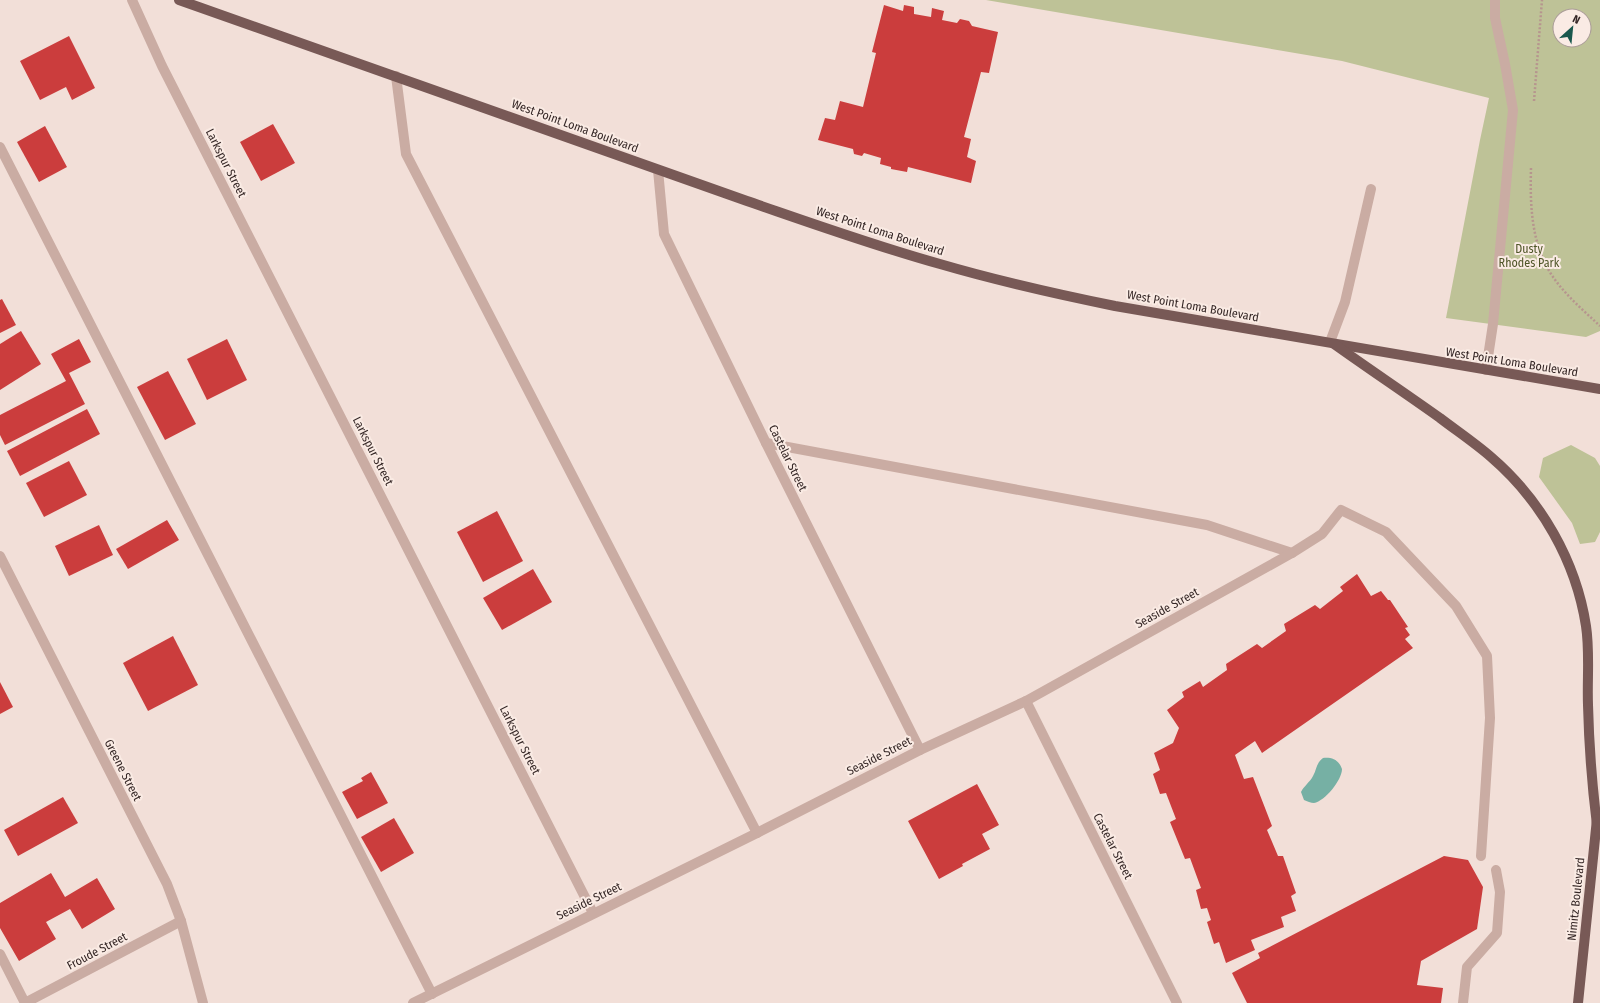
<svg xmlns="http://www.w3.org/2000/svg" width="1600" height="1003" viewBox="0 0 1600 1003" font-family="'Fira Sans Condensed',sans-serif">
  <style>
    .green { fill: #bec297; fill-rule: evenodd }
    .water { fill: #76b0a4 }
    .building { fill: #cb3d3d }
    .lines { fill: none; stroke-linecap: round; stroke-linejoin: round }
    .path { stroke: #b6958e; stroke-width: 2.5; stroke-dasharray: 2 2; stroke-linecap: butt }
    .minor { stroke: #caaca3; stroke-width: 10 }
    .major { stroke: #785956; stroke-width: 10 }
    .labels { text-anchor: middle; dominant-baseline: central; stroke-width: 4; stroke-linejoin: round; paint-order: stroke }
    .street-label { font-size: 12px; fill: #352726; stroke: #faebe4 }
    .park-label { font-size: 12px; fill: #4f5528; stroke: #faebe4 }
  </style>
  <rect width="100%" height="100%" fill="#f2dfd8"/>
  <g class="green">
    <path d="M986,0h614v331l-14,6 -140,-19 34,-178 9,-42 -147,-37zM1560,16h24v24h-24z"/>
    <path d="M1571,445l24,13 5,8v66l-5,10 -15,2 -8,-21 -33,-46 4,-19z"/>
  </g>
  <path class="water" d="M1323,758c9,-1 16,2 19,11 0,11 -17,32 -28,34 -3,0 -7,-2 -10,-3l-3,-8c3,-6 9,-10 12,-16 4,-7 3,-13 10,-18z"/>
  <g class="building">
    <path d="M884,5l19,6 1,-6 10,2v7l17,3 1,-9 12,3 -2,9 15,3 3,-4 9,2 3,5 26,6 -9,41 -8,-1 -17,65 7,2 -4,18 9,4 -5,22 -63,-16 -1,5 -16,-3v-2l-11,-3 1,-6 -17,-5 -2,3 -8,-2 -1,-5 -35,-9 7,-22 10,2 5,-19 23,6 13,-54 -4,-1z"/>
    <path d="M69,36l26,52 -23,12 -6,-13 -26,13 -20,-39z"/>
    <path d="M273,124l22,39 -34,18 -21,-39z"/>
    <path d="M45,126l22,41 -28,15 -22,-40z"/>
    <path d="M2,299l14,26 -16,8v-33z"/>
    <path d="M21,331l20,33 -41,26v-46z"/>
    <path d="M79,339l12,23 -22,11 16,31 -80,41 -5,-10v-20l66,-34 -15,-27z"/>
    <path d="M227,339l20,41 -40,20 -20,-41z"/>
    <path d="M168,371l28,53 -31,16 -28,-53z"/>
    <path d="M87,409l13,25 -80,42 -13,-25z"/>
    <path d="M69,461l18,34 -43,22 -18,-34z"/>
    <path d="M497,511l26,50 -40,21 -26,-50z"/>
    <path d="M167,520l12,20 -51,29 -12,-20z"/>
    <path d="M99,525l14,30 -44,21 -14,-30z"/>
    <path d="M533,569l19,33 -50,28 -19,-32z"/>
    <path d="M1357,574l14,22 10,-5 7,9h2l18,27 -3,1 5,7 -5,4 8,9 -151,105 -7,-12 -20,14 9,24 9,-2 19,49 -5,4 11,26h5l13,37 -5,3 5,15 -15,6 3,10 -33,13 4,10 -29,13 -7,-21 -5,2 -7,-22 4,-2 -4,-12 -6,1 -5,-19 5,-2 -11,-30 -5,1 -15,-37 6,-3 -10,-26 -6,1 -7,-20 7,-4 -6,-17 19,-10 6,-15 -12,-18 17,-13 -2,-5 18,-11 3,6 24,-17 -1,-6 31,-20 5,4 24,-17 -2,-7 31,-19 5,4 23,-18 -3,-4z"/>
    <path d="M173,636l25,49 -50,26 -25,-48z"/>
    <path d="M0,682l13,25 -13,7z"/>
    <path d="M371,772l17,31 -31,16 -15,-27 21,-11 -2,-3z"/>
    <path d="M977,784l22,41 -17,9 8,15 -28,15 1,2 -24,13 -31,-58z"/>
    <path d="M63,797l15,26 -60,33 -14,-26z"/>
    <path d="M394,818l20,35 -33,19 -20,-35z"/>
    <path d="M1444,856l24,4 15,27 -6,42 -56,32 -4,24 26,3 -2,15h-194l-15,-30 28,-15 -2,-5z"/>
    <path d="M51,873l14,24 32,-19 18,31 -33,20 -12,-20 -24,13 10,17 -37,22 -19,-33v-25z"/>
  </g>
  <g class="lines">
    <g class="path">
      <path d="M1534,101l8,-101"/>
      <path d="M1531,168c-1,37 0,74 20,106 13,20 32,36 49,52"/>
    </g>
    <g class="minor">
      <path d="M132,0l30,66 431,847"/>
      <path d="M396,76l10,78 351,679"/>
      <path d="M0,147l432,847"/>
      <path d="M658,170l6,64 102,209 154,307"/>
      <path d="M1330,342l15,-40 26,-113"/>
      <path d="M1486,370l7,-46 20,-214 -8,-46 -10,-46v-18"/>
      <path d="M766,443l441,82 85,28"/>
      <path d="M0,556l167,328 14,37 22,82"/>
      <path d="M1026,701l151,302"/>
      <path d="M0,954l25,49"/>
      <path d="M25,1003l156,-82"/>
      <path d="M413,1003l344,-170 163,-83 106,-49 266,-148 30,-19 19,-24 45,22 70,74 31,50 3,62 -9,138"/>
      <path d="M1463,1003l4,-36 30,-34 3,-41 -4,-22"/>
    </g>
    <g class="major">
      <path d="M179,0l568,201c64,22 128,45 193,63 58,17 116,30 175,42l485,83"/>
      <path d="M1334,344c35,25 71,49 106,74 17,13 35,25 51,39 50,43 85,104 95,169 4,26 1,53 2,79 1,40 4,80 9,120"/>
      <path d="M1578,1003l19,-184"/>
    </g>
  </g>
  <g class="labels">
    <g class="street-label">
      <text transform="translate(575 126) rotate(20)">West Point Loma Boulevard</text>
      <text transform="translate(226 163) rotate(63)">Larkspur Street</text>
      <text transform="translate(880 231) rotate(18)">West Point Loma Boulevard</text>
      <text transform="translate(1193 306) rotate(10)">West Point Loma Boulevard</text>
      <text transform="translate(1512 362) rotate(9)">West Point Loma Boulevard</text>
      <text transform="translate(373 451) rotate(63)">Larkspur Street</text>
      <text transform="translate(788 458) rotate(64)">Castelar Street</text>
      <text transform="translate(1167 608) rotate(-29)">Seaside Street</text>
      <text transform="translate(520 740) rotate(63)">Larkspur Street</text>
      <text transform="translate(879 756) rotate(-27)">Seaside Street</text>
      <text transform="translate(123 770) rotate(63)">Greene Street</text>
      <text transform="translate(1113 846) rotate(63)">Castelar Street</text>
      <text transform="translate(1576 899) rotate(-84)">Nimitz Boulevard</text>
      <text transform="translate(589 901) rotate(-26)">Seaside Street</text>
      <text transform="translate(97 951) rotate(-28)">Froude Street</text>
    </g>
    <g class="park-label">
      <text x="1529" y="249">Dusty<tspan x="1529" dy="14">Rhodes Park</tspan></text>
    </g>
  </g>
  <g transform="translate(1572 28) rotate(27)"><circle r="19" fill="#faebe4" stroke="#ab9d98"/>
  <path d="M0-3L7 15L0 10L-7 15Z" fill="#1a584d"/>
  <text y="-6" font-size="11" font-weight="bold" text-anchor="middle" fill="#352726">N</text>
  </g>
</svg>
